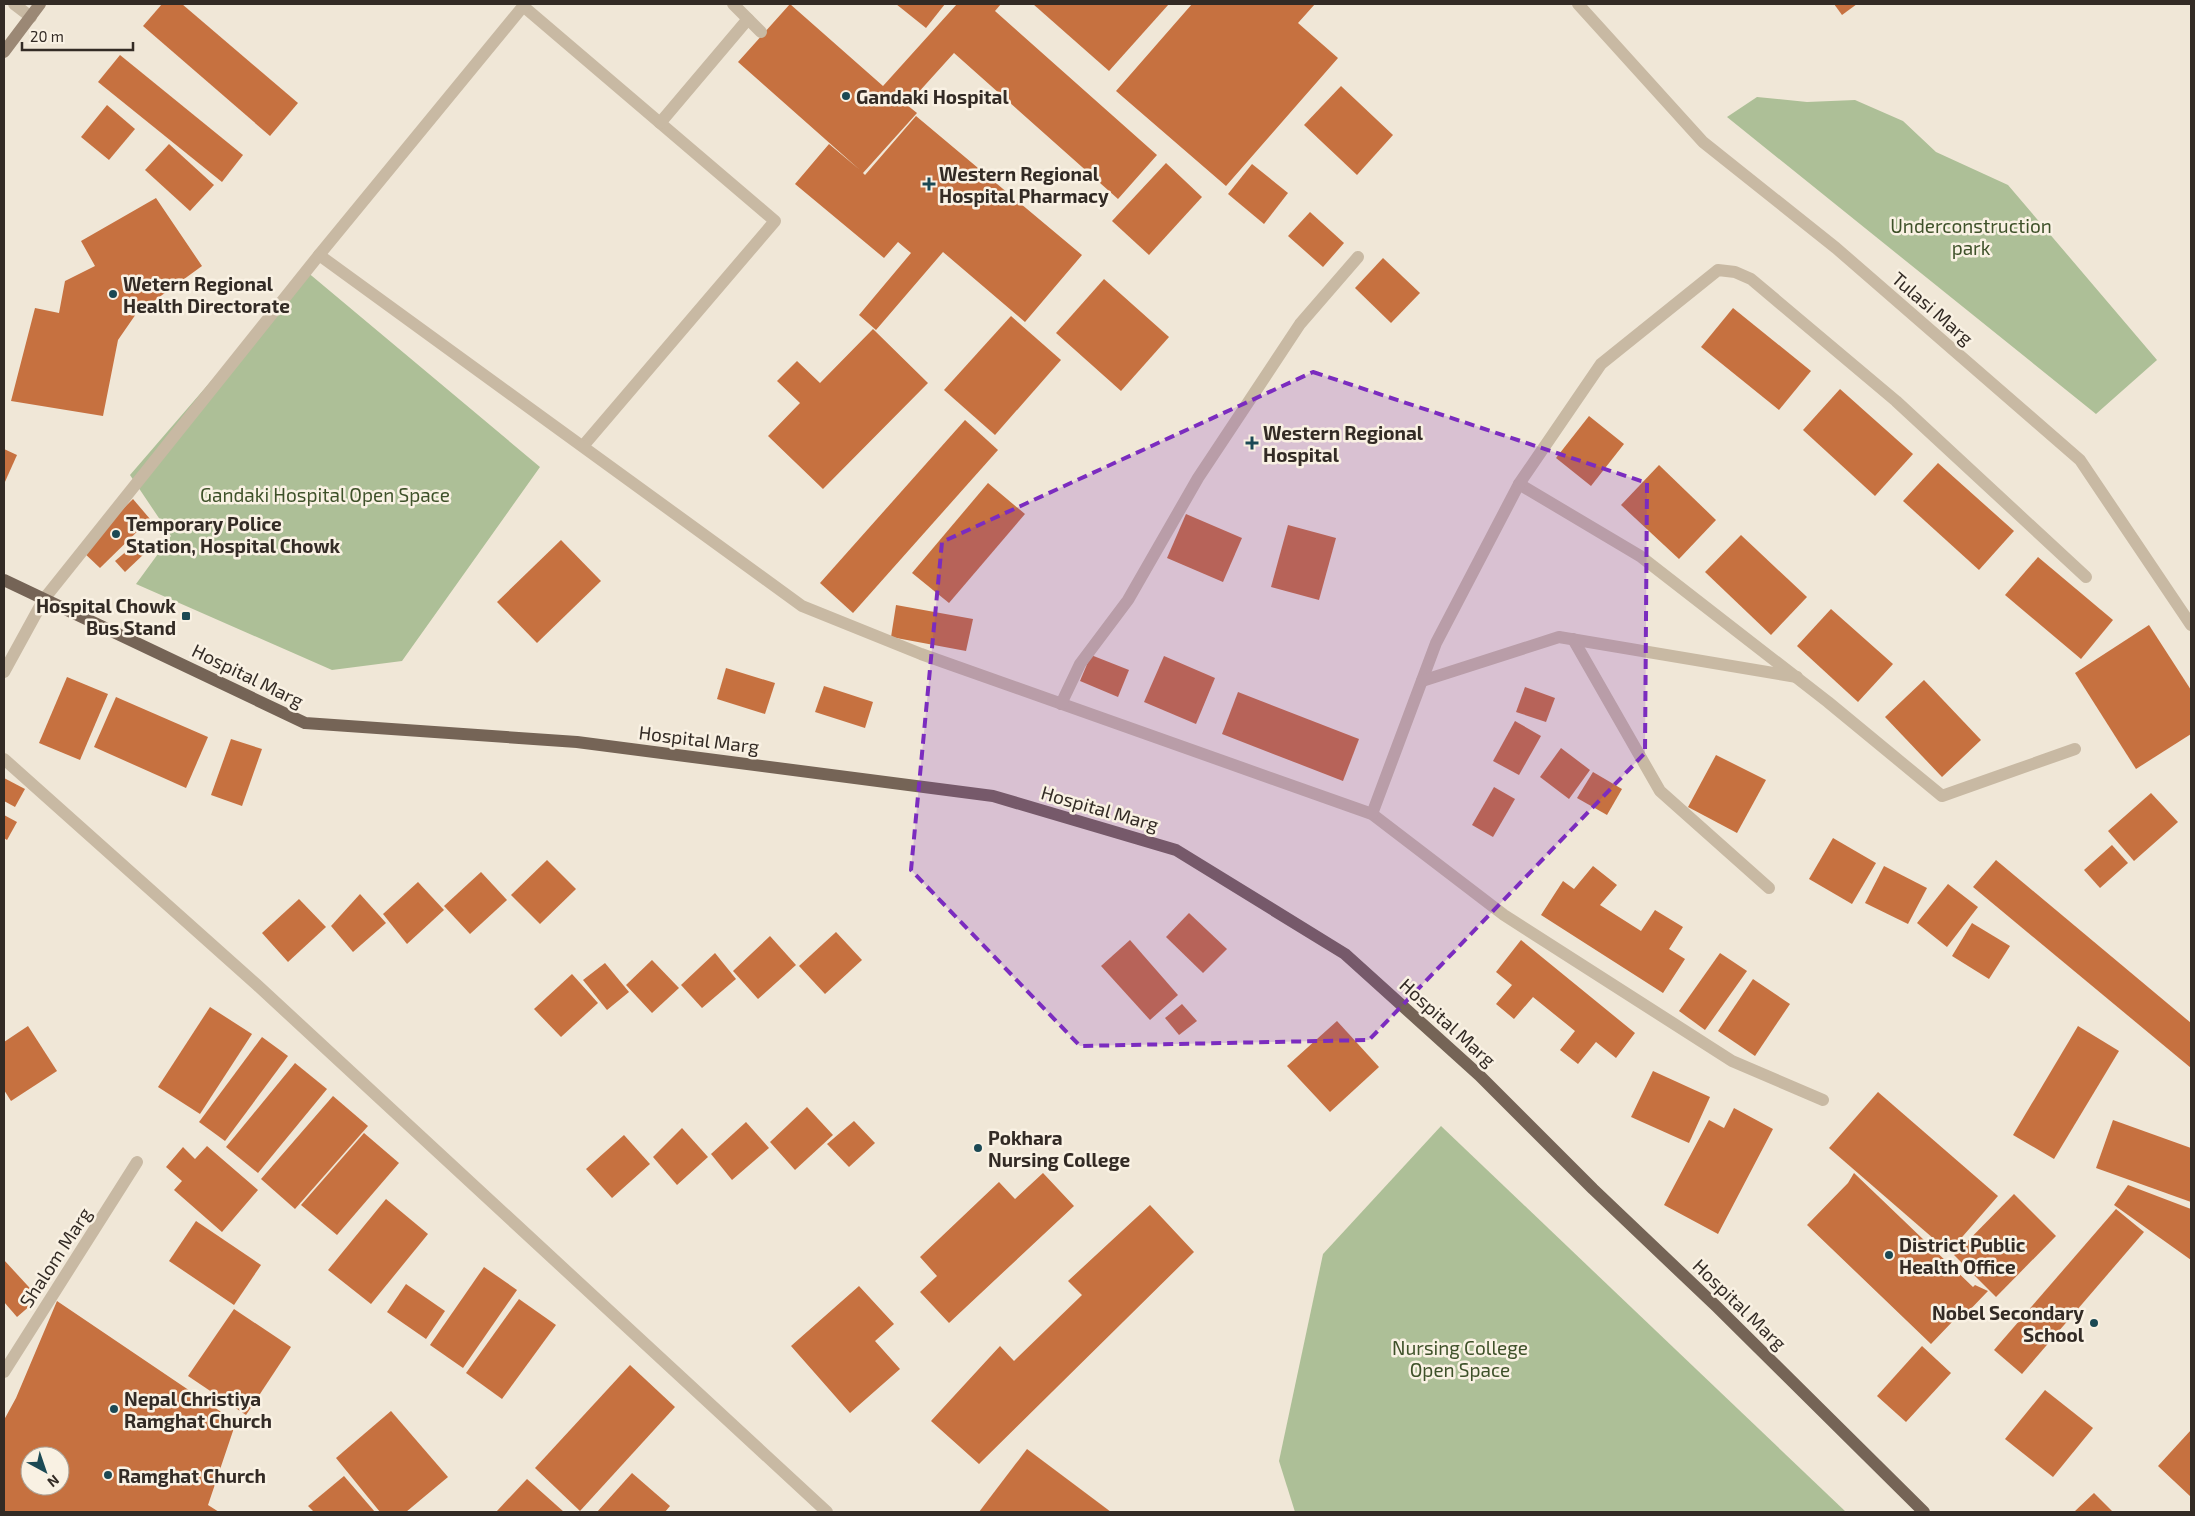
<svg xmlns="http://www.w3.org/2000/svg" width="2195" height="1516" viewBox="0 0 2195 1516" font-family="'Exo 2',sans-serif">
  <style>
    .green { fill: #adbf97 }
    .building { fill: #c67140; fill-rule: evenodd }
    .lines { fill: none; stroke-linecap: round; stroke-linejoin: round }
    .service { stroke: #c8b9a3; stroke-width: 12 }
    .minor { stroke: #c8b9a3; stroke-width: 12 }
    .secondary { stroke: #9b8875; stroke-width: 12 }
    .primary { stroke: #756456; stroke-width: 12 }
    .marked { fill: #7b2cbf; fill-opacity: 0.2; stroke: #7b2cbf; stroke-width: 4; stroke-dasharray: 10 6; stroke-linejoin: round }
    .poi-dot { fill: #1b4954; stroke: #f9f1e3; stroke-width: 2 }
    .labels { text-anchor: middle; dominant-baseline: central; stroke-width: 5; stroke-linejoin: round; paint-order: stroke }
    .poi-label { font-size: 19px; font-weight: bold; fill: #332b25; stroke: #f9f1e3; text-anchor: start }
    .park-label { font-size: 19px; fill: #3e5129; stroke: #f9f1e3 }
    .street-label { font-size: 19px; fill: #332b25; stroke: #f9f1e3 }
  </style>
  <rect width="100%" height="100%" fill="#f0e7d7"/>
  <g class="green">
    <path d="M1757,97l50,5 48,-2 48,21 33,31 72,33 149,175 -61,54 -369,-297z"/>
    <path d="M306,271l234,196 -138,194 -70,9 -196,-86 35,-48 -41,-61z"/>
    <path d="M1441,1126l405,386h-551l-16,-51 44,-207z"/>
  </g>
  <g class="building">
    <path d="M162,4h20l116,99 -28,33 -127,-110z"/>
    <path d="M790,4l93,82 74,-82h44l-6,7 162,144 -39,44 -164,-146 -47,52 10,8 -54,60 2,2 51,-59 166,139 -57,67 -82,-70 -67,78 -17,-15 52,-62 -13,-11 -14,16 -89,-74 34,-40 31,26 -122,-108z"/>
    <path d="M896,4h49l-19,24z"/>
    <path d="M1033,4h136l-60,67z"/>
    <path d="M1192,4h123l-17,19 40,35 -112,128 -110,-95z"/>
    <path d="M1834,4h23l-15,11z"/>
    <path d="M120,55l123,100 -21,27 -124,-100z"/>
    <path d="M1341,86l52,49 -36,40 -53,-50z"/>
    <path d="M107,105l28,24 -26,31 -28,-23z"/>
    <path d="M169,144l45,41 -24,26 -45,-41z"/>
    <path d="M1166,163l36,34 -53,58 -37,-34z"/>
    <path d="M1252,164l36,29 -24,31 -36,-30z"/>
    <path d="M156,198l46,68 -66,48 -18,26 -15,76 -92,-15 24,-93 24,5 6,-32 30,-15 -14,-25z"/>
    <path d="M1310,212l34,31 -21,24 -35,-31z"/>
    <path d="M1383,258l37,35 -29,30 -36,-35z"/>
    <path d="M1104,279l65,58 -48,54 -65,-58z"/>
    <path d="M1733,308l78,63 -32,39 -78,-63z"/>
    <path d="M1011,316l50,44 -66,75 -51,-45z"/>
    <path d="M873,329l55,54 -105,106 -55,-53 32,-33 -23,-22 20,-20 23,22z"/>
    <path d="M1840,389l73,65 -38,42 -72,-66z"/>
    <path d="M1589,416l35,28 -33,42 -35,-28z"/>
    <path d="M965,420l33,30 -145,163 -33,-30z"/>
    <path d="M4,449l13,6 -13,29z"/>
    <path d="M1938,463l76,68 -35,39 -76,-69z"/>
    <path d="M1659,465l57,55 -37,39 -58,-54z"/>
    <path d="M988,483l37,31 -76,89 -37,-30z"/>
    <path d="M133,499l17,20 -50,49 -19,-18z"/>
    <path d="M1186,514l56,24 -19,44 -56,-24z"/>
    <path d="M1288,525l48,13 -17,62 -48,-13z"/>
    <path d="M1741,535l66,62 -36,38 -66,-63z"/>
    <path d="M561,540l40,41 -64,62 -40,-41z"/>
    <path d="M136,543l9,10 -20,19 -10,-11z"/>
    <path d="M2038,557l75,63 -32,39 -76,-64z"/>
    <path d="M896,605l77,14 -7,32 -75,-14z"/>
    <path d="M1831,609l62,55 -35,38 -61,-56z"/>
    <path d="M2149,625l42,65v44l-55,35 -61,-96z"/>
    <path d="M1091,655l38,15 -11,27 -38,-16z"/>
    <path d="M1164,656l51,22 -19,46 -52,-22z"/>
    <path d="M726,668l49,15 -10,31 -48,-15z"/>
    <path d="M67,677l41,17 -28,66 -41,-17z"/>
    <path d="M1924,680l57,60 -39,37 -57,-60z"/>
    <path d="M824,686l49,16 -8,26 -50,-16z"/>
    <path d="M1525,687l30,11 -9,24 -30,-10z"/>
    <path d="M1238,692l121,47 -16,42 -121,-47z"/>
    <path d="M116,697l92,40 -22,51 -92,-41z"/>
    <path d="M1515,721l26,15 -22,39 -26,-14z"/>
    <path d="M231,739l31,10 -20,57 -31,-11z"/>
    <path d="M1561,748l29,22 -21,29 -29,-22z"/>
    <path d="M1716,755l50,25 -29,53 -49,-26z"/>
    <path d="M1593,772l29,17 -15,26 -30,-17z"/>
    <path d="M4,778l21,11 -10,18 -11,-6z"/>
    <path d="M1494,787l21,12 -22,38 -21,-12z"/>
    <path d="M2151,793l27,29 -44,39 -26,-30z"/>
    <path d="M4,815l13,7 -10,18 -3,-2z"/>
    <path d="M1833,838l43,25 -24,41 -43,-25z"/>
    <path d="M2112,845l16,18 -28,25 -16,-18z"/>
    <path d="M547,860l29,29 -36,35 -29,-29z"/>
    <path d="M1996,860l195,163v45l-218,-181z"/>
    <path d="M1593,866l24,19 -17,20 41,26 14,-21 28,17 -14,22 16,10 -22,34 -122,-78 22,-34 11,8z"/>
    <path d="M1884,866l43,22 -19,36 -43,-21z"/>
    <path d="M481,872l26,28 -37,34 -26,-28z"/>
    <path d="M418,882l26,28 -37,34 -24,-30z"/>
    <path d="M1948,884l30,23 -31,40 -30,-24z"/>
    <path d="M360,894l26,29 -33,29 -22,-26z"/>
    <path d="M299,899l27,28 -38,35 -26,-29z"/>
    <path d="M1189,913l38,36 -24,24 -37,-36z"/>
    <path d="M1972,923l38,23 -21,33 -37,-23z"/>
    <path d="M836,932l26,28 -37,34 -26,-28z"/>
    <path d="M770,936l26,29 -38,34 -25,-28z"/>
    <path d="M1130,940l48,55 -28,25 -49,-54z"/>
    <path d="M1521,940l114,93 -19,25 -20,-16 -18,22 -18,-14 15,-19 -42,-34 -19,22 -18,-15 16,-19 -16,-13z"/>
    <path d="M715,953l21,26 -34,29 -21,-23z"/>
    <path d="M1720,953l27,18 -42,59 -26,-19z"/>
    <path d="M652,960l27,28 -27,25 -26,-28z"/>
    <path d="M605,963l24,29 -22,18 -24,-30z"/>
    <path d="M572,974l26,29 -37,34 -27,-28z"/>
    <path d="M1753,979l37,25 -35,52 -37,-25z"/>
    <path d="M1182,1004l15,17 -18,14 -14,-17z"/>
    <path d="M210,1007l42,27 -52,80 -42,-27z"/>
    <path d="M1337,1021l42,46 -49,45 -43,-46z"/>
    <path d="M28,1026l29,45 -46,30 -7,-11v-48z"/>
    <path d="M2078,1026l41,25 -65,108 -41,-24z"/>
    <path d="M262,1037l26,19 -63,85 -26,-19z"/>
    <path d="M295,1063l32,26 -69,84 -32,-26z"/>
    <path d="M1653,1071l57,26 -21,46 -58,-26z"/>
    <path d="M1878,1092l120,104 -49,56 -120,-104z"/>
    <path d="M333,1096l35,30 -73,83 -34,-30z"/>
    <path d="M807,1107l26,28 -38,35 -25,-28z"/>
    <path d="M1734,1108l39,21 -55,105 -54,-29 45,-85 15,8z"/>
    <path d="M2113,1120l78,28v54l-95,-34z"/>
    <path d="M854,1121l21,22 -26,24 -22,-23z"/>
    <path d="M746,1122l23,26 -37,32 -21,-26z"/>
    <path d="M682,1128l26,29 -31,28 -24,-28z"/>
    <path d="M364,1133l35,30 -62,72 -36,-30z"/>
    <path d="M624,1135l26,29 -38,34 -26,-29z"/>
    <path d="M207,1146l51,44 -36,42 -48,-42 8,-9 -16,-14 17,-20 12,12z"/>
    <path d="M1043,1173l31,33 -125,117 -29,-31 17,-16 -17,-19 79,-75 16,17z"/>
    <path d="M1854,1173l119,114 2,-2 13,6 -25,26 -10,4 -22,23 -124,-119 41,-42z"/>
    <path d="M2128,1185l63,24v51l-77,-55z"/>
    <path d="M2014,1194l42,42 -60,61 -42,-42z"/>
    <path d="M386,1199l42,35 -57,70 -43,-34z"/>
    <path d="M1150,1205l44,47 -215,212 -48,-43 69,-75 14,15 68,-66 -14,-14z"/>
    <path d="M2116,1209l28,23 -122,142 -28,-24z"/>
    <path d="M196,1221l65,44 -27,40 -65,-44z"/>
    <path d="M4,1260l35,38 -22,19 -13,-15z"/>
    <path d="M484,1267l33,23 -54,78 -33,-23z"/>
    <path d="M406,1284l39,27 -19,28 -39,-27z"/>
    <path d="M859,1286l35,38 -19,17 25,28 -50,44 -59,-67z"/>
    <path d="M519,1299l37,26 -54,74 -36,-26z"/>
    <path d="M57,1301l179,121 -28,83 11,7h-215v-92l12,-22zM30,1456h30v30h-30z"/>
    <path d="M234,1309l57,38 -45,68 -58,-39z"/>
    <path d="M1922,1346l29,27 -45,49 -29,-26z"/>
    <path d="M630,1365l45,42 -95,104 -45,-43z"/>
    <path d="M2045,1390l48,38 -40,49 -48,-38z"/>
    <path d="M391,1411l57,66 -42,35h-26l-44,-54z"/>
    <path d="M2191,1430v67l-33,-31z"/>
    <path d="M1027,1449l84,63h-132z"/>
    <path d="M632,1473l38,33 -5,6h-68z"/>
    <path d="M344,1476l31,36h-61l-6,-6z"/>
    <path d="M527,1479l37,33h-68z"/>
    <path d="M2094,1493l19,19h-39z"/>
  </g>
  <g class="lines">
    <g class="service">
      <path d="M733,4l28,28"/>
      <path d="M523,6l252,215 -192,225"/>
      <path d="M660,123l88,-104"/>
      <path d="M319,255l483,351 119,48 451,160 132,101 228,146 91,39"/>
      <path d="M1519,484l121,72 188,146 114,94 133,-47"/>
      <path d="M44,599l275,-344 206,-251"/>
      <path d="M1061,704l19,-40 48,-64 70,-122 102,-154 58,-67"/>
      <path d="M1372,814l64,-171 83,-159 82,-120 117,-94 17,2 16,7 145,122 190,176"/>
    </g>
    <g class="minor">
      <path d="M14,4l17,13"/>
      <path d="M1578,4l125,138 133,106 244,212 111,165"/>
      <path d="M1573,639l87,152 109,97"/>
      <path d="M4,672l40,-73"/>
      <path d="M1422,681l137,-44 238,40"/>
      <path d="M4,759l252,225 571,528"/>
      <path d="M4,1372l133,-210"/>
    </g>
    <path class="secondary" d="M4,52l36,-48"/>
    <path class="primary" d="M4,580l301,143 272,19 416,54 183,54 169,104 134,121 114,114 123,117 208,206"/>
  </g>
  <path class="marked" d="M1313,372l334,111 -2,270 -276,287 -289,6 -169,-176 31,-328z"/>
  <g class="poi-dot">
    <circle cx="846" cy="96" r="5"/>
    <path d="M926.5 176.5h5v5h5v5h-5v5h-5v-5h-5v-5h5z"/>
    <circle cx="113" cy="294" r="5"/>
    <path d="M1249.5 435.5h5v5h5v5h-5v5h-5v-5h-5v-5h5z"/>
    <circle cx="116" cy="534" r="5"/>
    <rect x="181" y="611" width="10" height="10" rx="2.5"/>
    <circle cx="978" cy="1148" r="5"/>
    <circle cx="1889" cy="1255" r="5"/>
    <circle cx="2094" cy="1323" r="5"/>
    <circle cx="114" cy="1409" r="5"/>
    <circle cx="108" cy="1475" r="5"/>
  </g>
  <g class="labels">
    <g class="poi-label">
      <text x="856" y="96">Gandaki Hospital</text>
      <text x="939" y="173">Western Regional<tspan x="939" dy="22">Hospital Pharmacy</tspan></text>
      <text x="123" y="283">Wetern Regional<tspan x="123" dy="22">Health Directorate</tspan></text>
      <text x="1263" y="432">Western Regional<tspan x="1263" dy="22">Hospital</tspan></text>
      <text x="126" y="523">Temporary Police<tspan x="126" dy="22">Station, Hospital Chowk</tspan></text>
      <text x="176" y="605" text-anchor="end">Hospital Chowk<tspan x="176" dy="22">Bus Stand</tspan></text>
      <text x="988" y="1137">Pokhara<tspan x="988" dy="22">Nursing College</tspan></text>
      <text x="1899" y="1244">District Public<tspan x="1899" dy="22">Health Office</tspan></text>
      <text x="2084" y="1312" text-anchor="end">Nobel Secondary<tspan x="2084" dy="22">School</tspan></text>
      <text x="124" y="1398">Nepal Christiya<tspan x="124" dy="22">Ramghat Church</tspan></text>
      <text x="118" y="1475">Ramghat Church</text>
    </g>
    <g class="park-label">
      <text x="1971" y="225">Underconstruction<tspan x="1971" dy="22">park</tspan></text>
      <text x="325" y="494">Gandaki Hospital Open Space</text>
      <text x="1460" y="1347">Nursing College<tspan x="1460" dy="22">Open Space</tspan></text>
    </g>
    <g class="street-label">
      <text transform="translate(1933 308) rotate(41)">Tulasi Marg</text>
      <text transform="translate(248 675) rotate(26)">Hospital Marg</text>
      <text transform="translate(699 739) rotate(7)">Hospital Marg</text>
      <text transform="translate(1100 808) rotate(16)">Hospital Marg</text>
      <text transform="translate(1448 1022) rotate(42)">Hospital Marg</text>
      <text transform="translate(55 1257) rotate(-57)">Shalom Marg</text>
      <text transform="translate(1740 1304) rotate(44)">Hospital Marg</text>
    </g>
  </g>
  <rect width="2195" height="1516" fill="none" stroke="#332b25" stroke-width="10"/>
  <g transform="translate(45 1471) rotate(140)"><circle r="24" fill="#f9f1e3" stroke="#aaa297"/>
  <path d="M0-4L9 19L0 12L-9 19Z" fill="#1b4954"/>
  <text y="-8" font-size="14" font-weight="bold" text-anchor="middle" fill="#332b25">N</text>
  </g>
  <path d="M22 42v8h111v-8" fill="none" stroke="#332b25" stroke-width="2.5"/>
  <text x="30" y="42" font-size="15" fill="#332b25" stroke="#f9f1e3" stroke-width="4" paint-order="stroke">20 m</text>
</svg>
